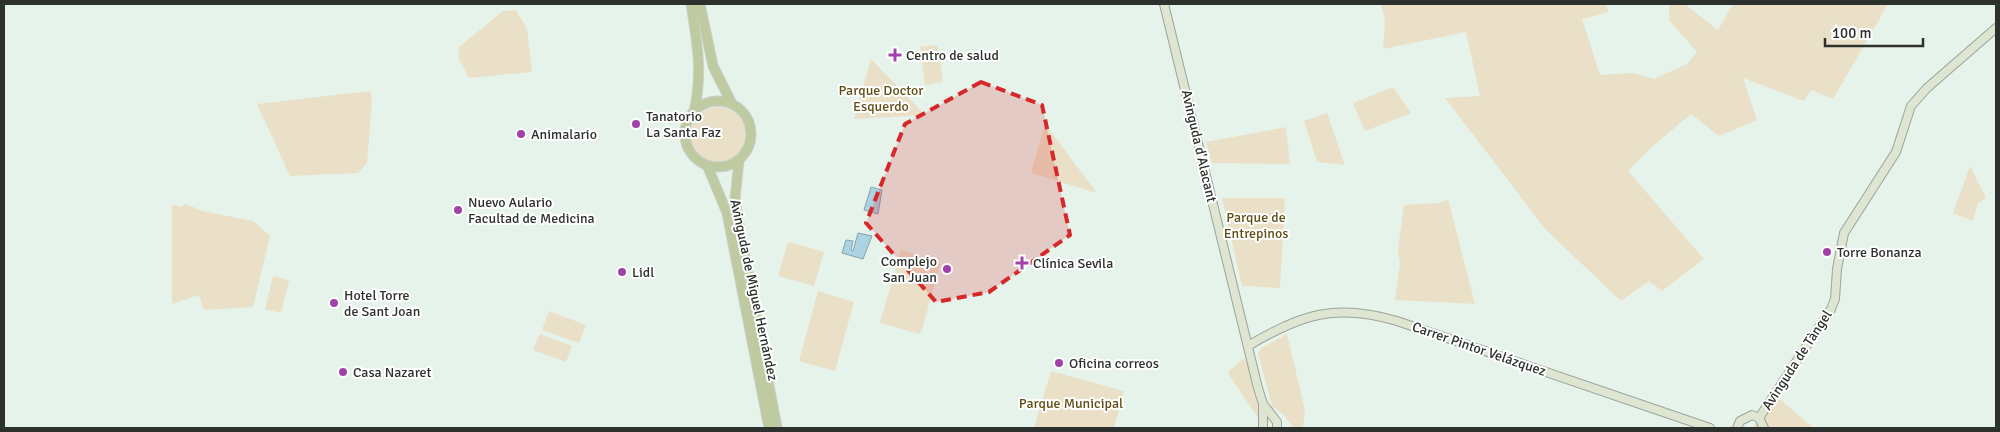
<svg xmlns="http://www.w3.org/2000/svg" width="2000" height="432" viewBox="0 0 2000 432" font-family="Signika,sans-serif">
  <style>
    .green { fill: #eae0c7 }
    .water { fill: #abd3e2; stroke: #85a2ac }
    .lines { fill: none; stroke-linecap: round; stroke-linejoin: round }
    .secondary-casing { stroke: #98a49c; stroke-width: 10 }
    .primary-casing { stroke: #cccecd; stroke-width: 11 }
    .secondary { stroke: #dee5d0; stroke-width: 8 }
    .primary { stroke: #becaa0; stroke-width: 9 }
    .marked { fill: #d62828; fill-opacity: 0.2; stroke: #d62828; stroke-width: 4; stroke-dasharray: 10 6; stroke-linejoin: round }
    .poi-dot { fill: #a142aa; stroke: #fff; stroke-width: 2 }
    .labels { text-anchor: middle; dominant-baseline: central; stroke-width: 4; stroke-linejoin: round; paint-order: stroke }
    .poi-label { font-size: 14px; fill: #2c312d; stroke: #fff; text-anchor: start }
    .park-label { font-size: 14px; fill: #614e15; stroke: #fff }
    .street-label { font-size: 14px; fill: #2c312d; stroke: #fff }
  </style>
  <rect width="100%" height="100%" fill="#e6f3eb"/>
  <g class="green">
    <path d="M1381,4h225l3,8 -27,7 18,56 32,-2 22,6 33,-15 10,-12 -28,-32v-16h16l33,26 15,-26h155l-55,95 -22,-9 -7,11 -61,-23 14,42 -38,16 -28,-22 -40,34 -23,23 76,88 -42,32 -13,-10 -28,20 -75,-71 -101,-132 35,-2 -14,-64 -83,17 2,-29z"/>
    <path d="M516,10l11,19 5,43 -63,6 -11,-21 1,-10 44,-36z"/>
    <path d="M938,45l5,37 -18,3 -5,-38z"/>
    <path d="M871,59l54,56 -71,4z"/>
    <path d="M1393,87l18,26 -46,18 -12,-28z"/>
    <path d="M370,91l2,9 -5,63 -9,10 -68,3 -33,-72z"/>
    <circle cx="718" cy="135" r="28"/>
    <path d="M1327,113l18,52 -28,-3 -13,-41z"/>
    <path d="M1045,124l52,69 -66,-20z"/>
    <path d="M1286,127l4,37 -78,-1 -6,-21z"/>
    <path d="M1970,166l16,32 -8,5 -5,18 -20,-8z"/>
    <path d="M1222,198h63l-5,90 -38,-2z"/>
    <path d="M1448,199l27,105 -80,-4 5,-36 -2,-15 6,-44 35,-2z"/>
    <path d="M184,203l18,8 51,10 17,15 -17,71 -49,3 -5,-15 -27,9v-99l10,2z"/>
    <path d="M788,242l36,10 -10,34 -36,-10z"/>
    <path d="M901,250l39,13 -18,67 -3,4 -39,-11z"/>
    <path d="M273,276l16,4 -8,33 -16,-4z"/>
    <path d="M818,291l36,11 -19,69 -36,-10z"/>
    <path d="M549,311l37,14 -7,18 -37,-13z"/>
    <path d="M540,334l32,12 -6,16 -33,-12z"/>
    <path d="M1287,334l18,76 -2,18h-10l-9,-13 -12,-9 -14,-53 4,-5z"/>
    <path d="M1243,359h4l11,47 1,10h-2l-28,-41v-4z"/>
    <path d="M1051,371l73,20 -10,37h-80z"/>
    <path d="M1777,397l37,31h-62z"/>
  </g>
  <g class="water">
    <path d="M871,187l11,3 -4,24 -14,-4z"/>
    <path d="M858,233l14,3 -9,23 -21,-6 4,-13 7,1 -2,9 2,1z"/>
  </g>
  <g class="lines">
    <defs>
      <g id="secondary">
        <path d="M1164,4l94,384 5,16 14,18v6"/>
        <path d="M1248,346c53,-32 88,-43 149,-25l313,107"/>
        <path d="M1263,404v24"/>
        <path d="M1759,418l72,-109 4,-10 2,-30 7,-36 52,-81 15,-46 16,-18 69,-60"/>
        <path d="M1737,428l3,-7 12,-6 7,3 5,10"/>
      </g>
      <g id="primary">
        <path d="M691,4c6,38 12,69 3,108"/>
        <path d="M700,4l13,62 19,38"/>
        <circle cx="718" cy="134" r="33"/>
        <path d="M739,160l-4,39 3,20 39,209"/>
        <path d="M707,165l20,48 42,215"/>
      </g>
    </defs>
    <use href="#secondary" class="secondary-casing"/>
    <use href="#primary" class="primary-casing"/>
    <use href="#secondary" class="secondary"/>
    <use href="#primary" class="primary"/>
  </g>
  <path class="marked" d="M981,82l61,23 28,130 -81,57 -53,10 -70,-79 39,-99z"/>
  <g class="poi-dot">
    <path d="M892.5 47.5h5v5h5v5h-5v5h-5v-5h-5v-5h5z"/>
    <circle cx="636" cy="124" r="5"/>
    <circle cx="521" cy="134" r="5"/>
    <circle cx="458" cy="210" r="5"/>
    <circle cx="1827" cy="252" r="5"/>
    <path d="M1019.5 255.5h5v5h5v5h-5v5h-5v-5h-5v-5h5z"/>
    <circle cx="947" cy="269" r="5"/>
    <circle cx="622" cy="272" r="5"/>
    <circle cx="334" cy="303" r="5"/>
    <circle cx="1059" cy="363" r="5"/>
    <circle cx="343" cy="372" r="5"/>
  </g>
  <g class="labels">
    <g class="poi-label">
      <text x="906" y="55">Centro de salud</text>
      <text x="646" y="116">Tanatorio<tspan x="646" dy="16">La Santa Faz</tspan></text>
      <text x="531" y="134">Animalario</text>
      <text x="468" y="202">Nuevo Aulario<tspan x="468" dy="16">Facultad de Medicina</tspan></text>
      <text x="1837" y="252">Torre Bonanza</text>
      <text x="937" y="261" text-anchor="end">Complejo<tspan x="937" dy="16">San Juan</tspan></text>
      <text x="1033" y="263">Clínica Sevila</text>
      <text x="632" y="272">Lidl</text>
      <text x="344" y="295">Hotel Torre<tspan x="344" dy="16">de Sant Joan</tspan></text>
      <text x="1069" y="363">Oficina correos</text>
      <text x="353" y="372">Casa Nazaret</text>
    </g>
    <g class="park-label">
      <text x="881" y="90">Parque Doctor<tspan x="881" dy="16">Esquerdo</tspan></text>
      <text x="1256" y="217">Parque de<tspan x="1256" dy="16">Entrepinos</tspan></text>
      <text x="1071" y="403">Parque Municipal</text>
    </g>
    <g class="street-label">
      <text transform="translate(1199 146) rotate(77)">Avinguda d'Alacant</text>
      <text transform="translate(754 290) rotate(78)">Avinguda de Miguel Hernández</text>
      <text transform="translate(1479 349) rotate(19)">Carrer Pintor Velázquez</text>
      <text transform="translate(1797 360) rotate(-57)">Avinguda de Tàngel</text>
    </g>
  </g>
  <rect width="2000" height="432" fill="none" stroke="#2c312d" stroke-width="10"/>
  <path d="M1825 38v8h98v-8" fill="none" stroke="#2c312d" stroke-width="2.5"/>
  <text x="1832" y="38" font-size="15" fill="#2c312d" stroke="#ffffff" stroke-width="4" paint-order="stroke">100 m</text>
</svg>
